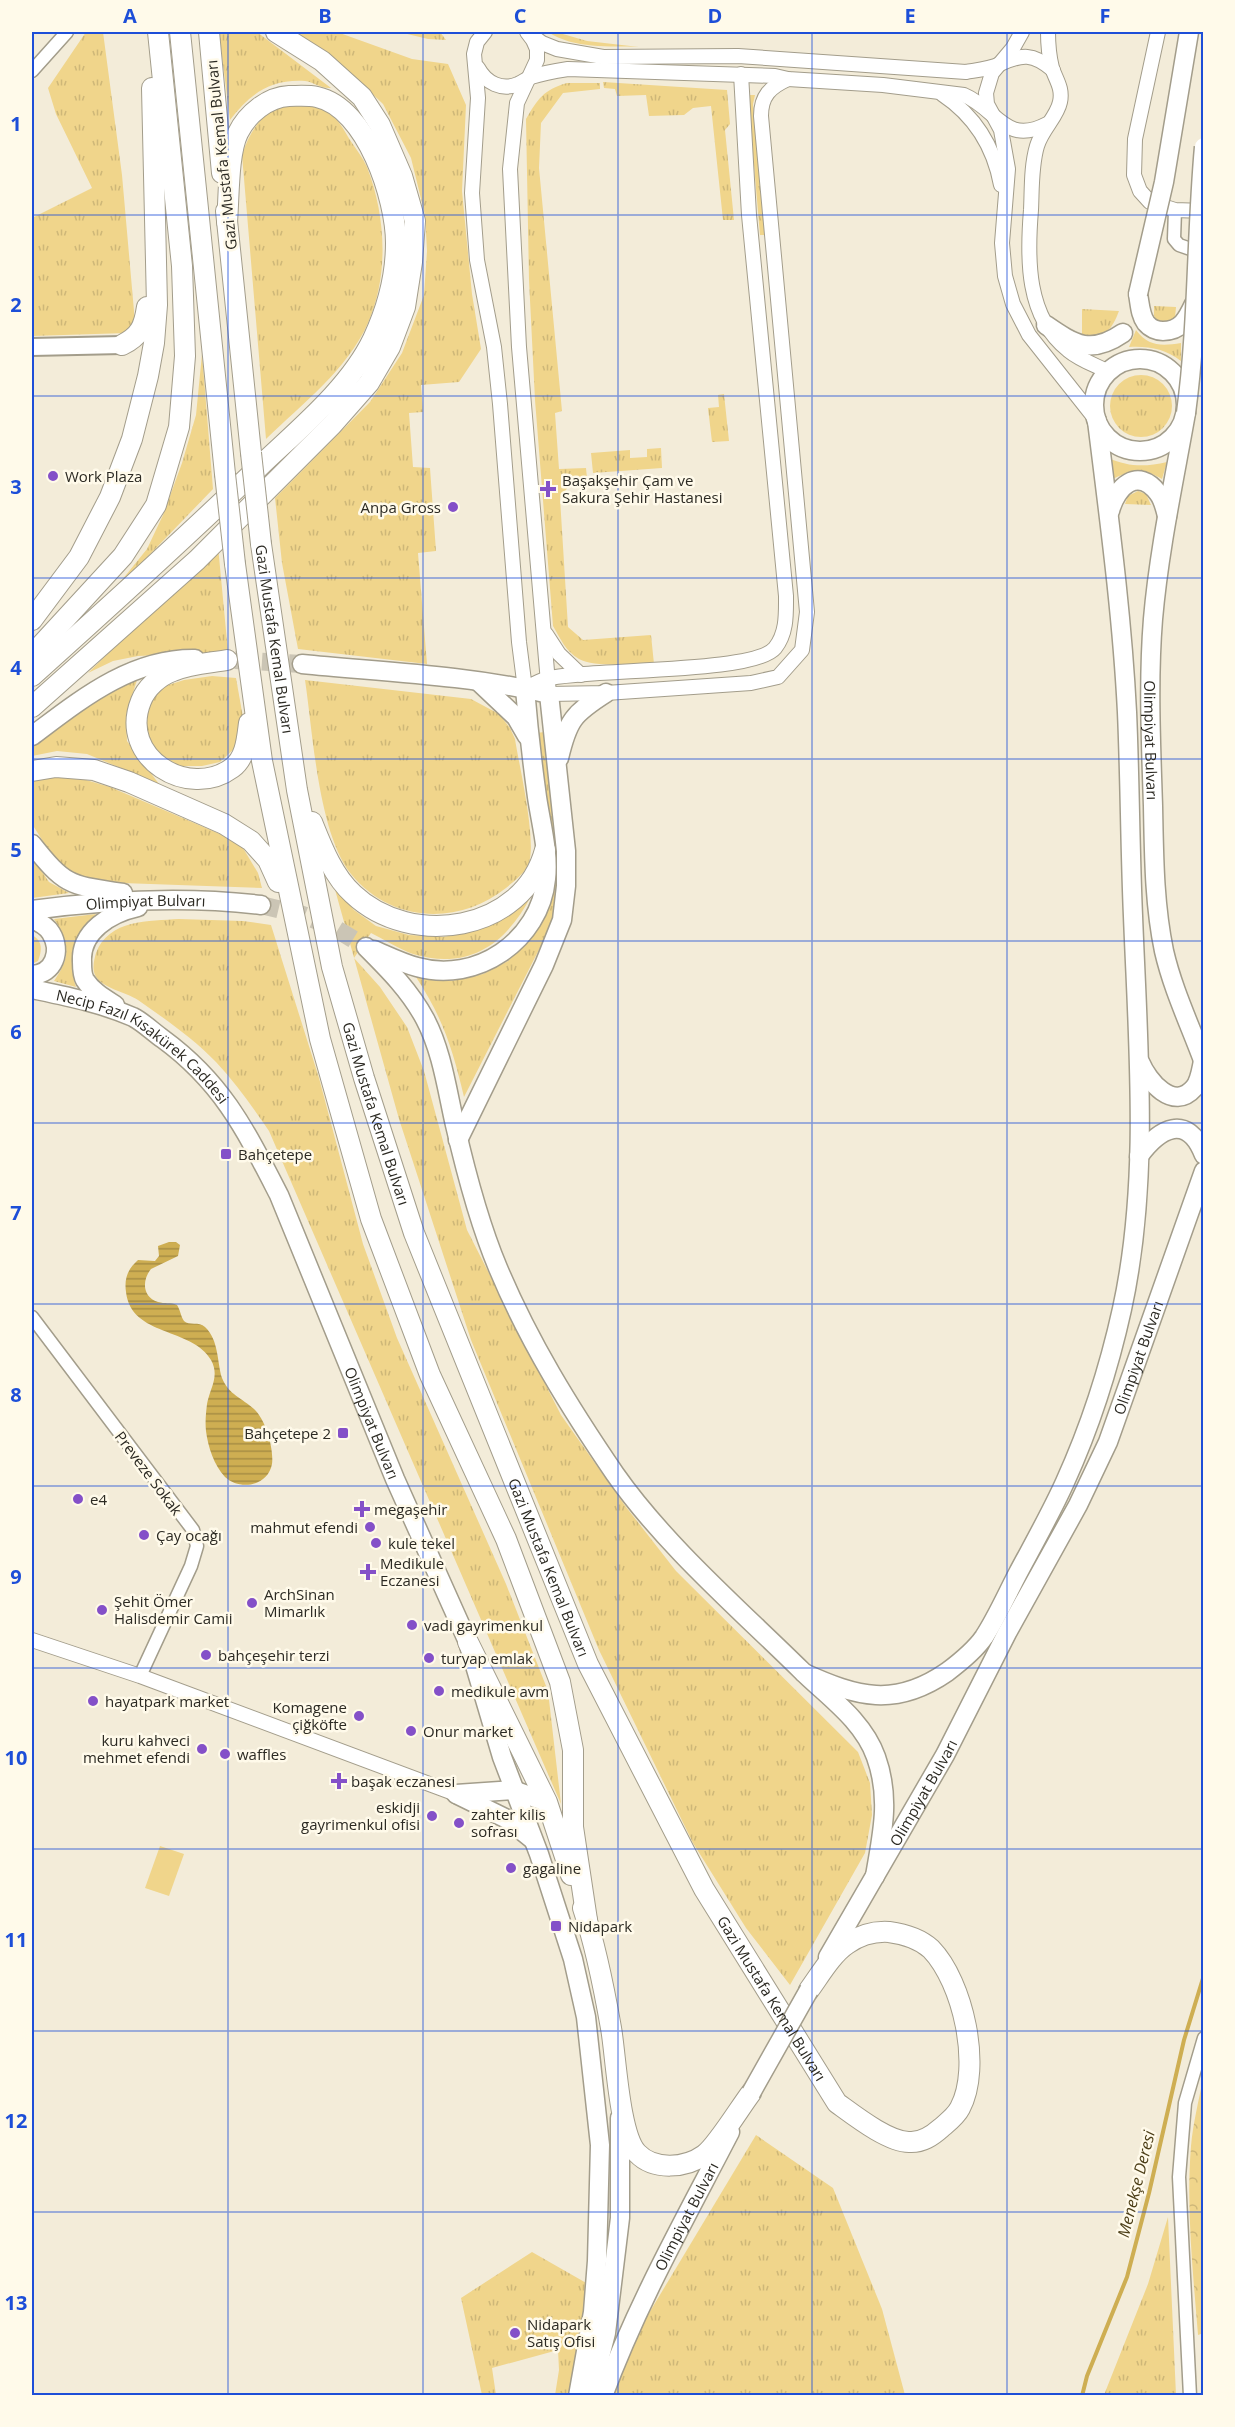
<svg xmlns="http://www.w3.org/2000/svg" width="1235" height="2427" viewBox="0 0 1235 2427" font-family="'Open Sans',sans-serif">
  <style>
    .grass { fill: url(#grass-tufts) }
    .park { fill: url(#park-crowns) }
    .pitch { fill: #f0d58b }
    .water { fill: url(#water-rules) }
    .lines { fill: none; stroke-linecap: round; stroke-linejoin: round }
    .stream { stroke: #ceae52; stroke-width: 4 }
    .primary-tunnel { stroke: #cbc5b5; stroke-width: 18; stroke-dasharray: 18 9; stroke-linecap: butt }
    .minor-casing { stroke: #a39d8b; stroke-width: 15 }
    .tertiary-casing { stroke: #a39d8b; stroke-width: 16 }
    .secondary-casing { stroke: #a39d8b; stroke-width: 20 }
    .primary-casing { stroke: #a39d8b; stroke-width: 21 }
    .trunk-casing { stroke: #a39d8b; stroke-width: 22 }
    .minor { stroke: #fff; stroke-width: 12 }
    .tertiary { stroke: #fff; stroke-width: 14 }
    .secondary { stroke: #fff; stroke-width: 16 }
    .primary { stroke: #fff; stroke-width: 18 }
    .trunk { stroke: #fff; stroke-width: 20 }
    .primary-bridge-casing { stroke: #a39d8b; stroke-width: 21; stroke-linecap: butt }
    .trunk-bridge-casing { stroke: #a39d8b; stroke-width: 22; stroke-linecap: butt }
    .primary-bridge { stroke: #fff; stroke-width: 18 }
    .trunk-bridge { stroke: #fff; stroke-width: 20 }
    .grid { fill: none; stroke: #1d4ed8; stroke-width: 1.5; stroke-opacity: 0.55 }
    .poi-dot { fill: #8450c8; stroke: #fffaea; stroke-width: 2 }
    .labels { text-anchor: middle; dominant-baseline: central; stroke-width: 5; stroke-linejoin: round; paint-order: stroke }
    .street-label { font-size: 15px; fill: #2c2a23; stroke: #fffaea }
    .poi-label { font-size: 15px; fill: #2c2a23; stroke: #fffaea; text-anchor: start }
    .water-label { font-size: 16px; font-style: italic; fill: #4d3f18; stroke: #fffaea }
    .neatline { fill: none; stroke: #1d4ed8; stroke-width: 2 }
    .grid-label { font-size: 20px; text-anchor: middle; font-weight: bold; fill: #1d4ed8 }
  </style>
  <defs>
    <pattern id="grass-tufts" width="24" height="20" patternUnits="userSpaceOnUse" patternTransform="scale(1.5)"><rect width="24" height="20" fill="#f0d58b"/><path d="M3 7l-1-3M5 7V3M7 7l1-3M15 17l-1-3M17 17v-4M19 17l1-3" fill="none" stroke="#ceb778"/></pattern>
    <pattern id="park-crowns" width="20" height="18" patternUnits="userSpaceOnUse" patternTransform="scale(1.5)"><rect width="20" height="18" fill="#f0d58b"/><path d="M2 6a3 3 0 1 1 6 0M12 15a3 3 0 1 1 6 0" fill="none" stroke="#ceb778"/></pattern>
    <pattern id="water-rules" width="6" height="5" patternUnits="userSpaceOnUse" patternTransform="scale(1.5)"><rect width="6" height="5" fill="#ceae52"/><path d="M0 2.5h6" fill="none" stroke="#a78e44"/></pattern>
  </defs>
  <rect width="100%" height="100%" fill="#f3ecd9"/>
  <g class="grass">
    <path d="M86,32h17l19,143 12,136v17l-7,5 -95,3v-118l60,-30 -36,-74 -8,-26z"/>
    <path d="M219,32h38l74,56c-10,1 -17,-6 -26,-7 -35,-2 -55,13 -75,39z"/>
    <path d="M296,32h41l75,27 36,5 18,41 -4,86 10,103 9,55 -22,33 -38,3 2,27 -14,1 4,54 17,1 6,83 -18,2 9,111 -129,-15 -16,-86 -7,-65 95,-96 32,-49 22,-58 3,-44 -2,-36 -14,-57 -28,-54 -40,-38z"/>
    <path d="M399,32h41l6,8 -18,-1z"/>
    <path d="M548,32h8l31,9 52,6c-30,-1 -65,2 -91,-15z"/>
    <path d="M603,82l124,8 3,34 -5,6 9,90h-11l-12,-114 -18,2 -9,7 -35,1 -3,-21 -29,1 -2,-7 -11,-1z"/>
    <path d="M567,83h33v6l-37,4 -22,30 -2,45 23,243 -7,2 4,56 27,-1 1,10 -13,1 -14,19 8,129 15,13 68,-5 3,29c-19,-1 -59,4 -75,-5 -13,-7 -19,-21 -26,-33l-18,-226 -6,-120 -3,-161c12,-20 17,-29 41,-36z"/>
    <path d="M748,95h7l-2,9 13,131h-6z"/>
    <path d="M288,104c12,1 28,1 39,8 11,6 17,18 23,28 6,9 13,18 17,27 19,49 22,108 1,156 -21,47 -66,81 -102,116l-24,-284c8,-24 19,-43 46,-51z"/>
    <path d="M1154,306l22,1 -1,11 -6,5 -11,-1 -4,-6z"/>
    <path d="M1082,309l37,2c-8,21 -15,27 -37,25z"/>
    <path d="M1136,330c13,17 26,16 45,13v18c-16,-12 -32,-15 -52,-14z"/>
    <path d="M202,354l11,135 -108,112 42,-52 16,-34 19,-52 14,-48z"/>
    <circle cx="1141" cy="406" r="31"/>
    <path d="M724,394l5,47 -17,1 -4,-34 11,-1 -1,-12z"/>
    <path d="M661,448l1,20 -69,5 -2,-20 39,-3v8l17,-1v-8z"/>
    <path d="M1108,458c21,9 37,9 59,4l-5,17c-20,-11 -28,-10 -49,0z"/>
    <path d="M1138,491l8,3 5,11 -26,-1 3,-8z"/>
    <path d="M218,546l10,106 -90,4 -25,5 -25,12z"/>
    <path d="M212,676l24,2 8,45 -9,25 -15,14 -18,4h-23l-17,-11 -15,-14 -3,-21 6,-18 12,-15 22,-7z"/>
    <path d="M137,680l-11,35 1,26 32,43 -72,-30 -30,-3 -25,5v-12l78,-54z"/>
    <path d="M305,680l166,19 28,15 11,14 5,11c4,26 23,106 13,126 -4,9 -15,17 -22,23 -48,38 -115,35 -155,-14 -33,-42 -38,-141 -46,-194z"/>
    <path d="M544,732l17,126 -1,28 -11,44 -85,167c-11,-47 -21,-79 -48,-120l35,4 32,-7 25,-13 21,-21 20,-34 6,-52 -18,-121z"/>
    <path d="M39,776l47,4 24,7 110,47 23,14 15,25 4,15 -140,-5 -43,-5 -21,-13 -26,-41v-45z"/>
    <path d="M32,857l17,25 20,11 -37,5z"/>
    <path d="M334,886l20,24 22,16 33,9 34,2 27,-5 28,-12 33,-24c-24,47 -62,75 -118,58 -14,-5 -28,-14 -42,-21l-17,25 26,29 27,40 17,44 43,159 94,185 65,92 50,64 182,181 12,31 2,32 -7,38 -75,132 -44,-57 -53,-85 -94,-193 -128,-310 -72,-221z"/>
    <path d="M96,914c-17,20 -29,46 -20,73l-22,-6c17,-24 16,-37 0,-62z"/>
    <path d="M179,919l64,2 28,4 48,153 44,166 34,94 109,246 42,107 13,113 -292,-673c-16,-23 -33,-48 -53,-69 -23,-24 -51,-43 -78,-62 -12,-8 -37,-12 -43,-25 -3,-7 -1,-15 1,-22 13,-34 53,-32 83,-34z"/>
    <path d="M32,935c11,6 10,15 6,26l-6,3z"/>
    <path d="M756,2135l77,53 49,121 23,86 -298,1 6,-23z"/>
    <path d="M1168,2217l8,178h-72l44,-111z"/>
    <path d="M532,2252l56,32 -19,111h-14l4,-25 -1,-20 -66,18 4,27h-14l-21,-97z"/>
  </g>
  <path class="park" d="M1203,2078l1,255 -6,2c-5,-63 -12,-126 -7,-189 2,-23 8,-46 12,-68z"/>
  <path class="pitch" d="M160,1846l24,8 -15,42 -24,-8z"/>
  <path class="water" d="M169,1242h7l4,3 -2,11 -27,13c-9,11 -9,28 7,33 7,2 12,0 19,3 3,4 4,12 7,16 5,5 15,0 21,6 14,13 12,35 17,51 7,17 20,20 32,31 12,11 20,40 18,55 -4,22 -32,27 -47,13 -11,-12 -17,-30 -19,-46 -1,-9 0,-18 1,-27 3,-16 13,-28 4,-44 -19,-33 -80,-23 -85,-68 -2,-14 2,-23 12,-32l17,1 4,-5 -1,-10z"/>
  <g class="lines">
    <path class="stream" d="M1082,2396l5,-20 40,-99 22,-84 35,-153 20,-65"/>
    <g class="primary-tunnel">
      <path d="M235,660l67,4"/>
      <path d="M261,905l42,10 30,12 33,20"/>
    </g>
    <defs>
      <g id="minor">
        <path d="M32,71l35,-39"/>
        <path d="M1175,210l-1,29 5,6 23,8"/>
        <path d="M32,1317l161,213 4,16 -6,20 -51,110"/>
        <path d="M1190,2396l-11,-219 6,-74 19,-65"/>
      </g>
      <g id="tertiary">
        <path d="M485,32l-8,10 -3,12 4,44 -6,95 5,67 17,87 6,57 19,238 6,47c7,-4 13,-8 21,-10 40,-11 208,-5 229,-31 12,-15 11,-34 11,-52l-37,-381 -8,-141"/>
        <path d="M527,32l6,8 4,9v11l-20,43 -7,66 9,178 30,347 57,-1 145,-10 27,-6 24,-27 5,-38 -46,-496c0,-20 9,-29 27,-37"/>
        <path d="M1022,32l-9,16 -21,25 -6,20 1,11 14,26 7,39 -6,74 3,33 8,28 16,31 68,86"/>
        <path d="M1048,32c0,12 1,24 4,36 4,12 11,20 8,34 -3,15 -18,27 -23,44 -6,20 -5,44 -6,64 -4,48 -5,107 37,140 12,10 27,15 41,22"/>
        <path d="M1158,32l-23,107 -1,36 6,16 10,11 25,8 29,1"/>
        <path d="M530,34l12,9 15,6 46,8 135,-1 228,16c12,-2 24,-3 34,-8 22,-10 33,-11 53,6"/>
        <path d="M478,68c8,15 24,23 40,16 5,-2 8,-5 13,-7 12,-4 24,-6 37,-8l207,7 13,3 95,6 81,10c33,14 41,51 83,29"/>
        <path d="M942,94c33,22 52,53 59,91"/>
        <path d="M546,634l13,20 22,21"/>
        <path d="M32,1640l108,36 316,118"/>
      </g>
      <path id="secondary" d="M32,347l90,-2"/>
      <g id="primary">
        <path d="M1138,294c2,10 2,21 8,29 4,5 11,8 17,8 18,0 24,-12 31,-27"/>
        <path d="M1046,325c29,20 45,30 77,8"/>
        <circle cx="1140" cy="405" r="46"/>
        <path id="s1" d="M1186,413c-12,68 -27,137 -33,206 -5,62 -2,125 0,187 1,48 1,97 11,145 9,39 26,74 40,112"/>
        <path d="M1110,511c6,-24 28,-45 48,-18 5,6 7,15 9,23"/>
        <path d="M302,664c82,8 166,11 247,30l17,157v35l-4,34 -18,45 -86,175"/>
        <path d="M479,682l37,35 11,19"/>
        <path d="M32,736c48,-36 99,-78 163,-77"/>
        <path d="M559,758c9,-38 14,-44 47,-65"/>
        <path d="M32,844c34,43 38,41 91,49"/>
        <path id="s2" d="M32,910c75,-10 153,-14 229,-5"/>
        <path d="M32,919c7,3 15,7 19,14 11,18 3,41 -19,42"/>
        <path d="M366,947c23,23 44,44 59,72 17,32 22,71 30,106 11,48 24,98 43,143 31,74 72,140 117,206 49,70 124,135 186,196 26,26 62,50 75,87 15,42 6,77 -1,119"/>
        <path d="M374,950c14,6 28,13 43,17 59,17 123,-26 129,-88 3,-27 -5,-55 -9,-82 -5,-36 -9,-72 -12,-108"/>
        <path id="s3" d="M32,989c33,7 69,14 101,28 10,5 20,15 30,22 60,44 83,92 116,156l116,284 73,163 34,115 37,97 34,105 13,58 14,128 -3,116 -4,51 -15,84"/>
        <path d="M115,1005c-11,-7 -23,-14 -30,-25 -3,-5 -3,-12 -3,-18 -2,-31 29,-49 56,-55"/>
        <path d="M1140,1062c8,19 33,50 54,26 6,-7 7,-18 9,-27"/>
        <path d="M1139,1156c20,-27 48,-44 65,-1"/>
        <path d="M804,1673c53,24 91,35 143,-1 12,-9 28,-22 37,-35 13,-20 23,-43 34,-64 16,-30 33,-60 47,-91 25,-55 44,-114 57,-173 28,-128 16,-263 11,-393 -3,-68 -3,-136 -6,-204 -5,-98 -18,-194 -30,-291"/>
        <path d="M456,1794l57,-4 34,12"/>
        <path d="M458,1795l49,24 25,20"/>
        <path id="s4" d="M828,1957l117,-202 62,-122 71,-128 30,-63 96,-271"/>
        <path d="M590,2396l16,-63 14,-115v-100"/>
        <path id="s5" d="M603,2396c34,-92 82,-177 127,-264"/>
      </g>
      <g id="trunk">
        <path d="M180,32l45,442"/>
        <path d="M209,32l13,141"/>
        <path d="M226,211l25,242"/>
        <path d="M122,345c18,-9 22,-18 25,-38"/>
        <path id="s6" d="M261,544l36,246 35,177 32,111 50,155 174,431 116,225 133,214c18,13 51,39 72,39 13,1 23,-6 32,-14 7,-6 15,-12 19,-20 22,-41 3,-126 -29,-159 -11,-10 -27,-15 -42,-17 -16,-1 -29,3 -42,12 -15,10 -27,31 -38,46"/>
        <path d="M235,564l27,197 58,278 51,180 59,156 76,164 54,143 13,68v77l14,93"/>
        <path d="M32,620l47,-63 31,-60 22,-58 16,-63 6,-33 3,-38 -5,-217"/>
        <path d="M32,655l91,-99 33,-51 23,-78 6,-71 -3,-90 -24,-234"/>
        <path d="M227,660c-17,3 -37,4 -54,11 -14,5 -27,17 -32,30 -23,57 48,99 91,67 14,-10 15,-30 17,-45"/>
        <path d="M32,676c77,-69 154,-139 229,-211 39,-37 89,-78 112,-126 14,-30 23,-63 23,-96 0,-44 -29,-135 -79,-146 -9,-2 -19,-1 -28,-1 -21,1 -42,18 -51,37 -10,20 -9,66 -11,89"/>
        <path d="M32,707l165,-147 135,-135 37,-42 21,-36 15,-40 7,-45 3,-41 -13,-45 -22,-51 -18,-28 -40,-36 -46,-29"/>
        <path d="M32,771l24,-4 38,3 35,12 95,42 27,17 17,19 10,22"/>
        <path d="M312,822c10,25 21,54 41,72 58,55 170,38 192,-44"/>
        <path d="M468,1642l79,160 24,73"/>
        <path d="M583,1908c13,39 21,80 28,120 5,28 8,106 26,125 17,18 49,15 67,2 12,-8 37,-49 47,-62"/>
      </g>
    </defs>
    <use href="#minor" class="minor-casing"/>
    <use href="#tertiary" class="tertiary-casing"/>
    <use href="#secondary" class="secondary-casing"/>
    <use href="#primary" class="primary-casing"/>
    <use href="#trunk" class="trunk-casing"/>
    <use href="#minor" class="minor"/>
    <use href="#tertiary" class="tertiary"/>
    <use href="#secondary" class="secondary"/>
    <use href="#primary" class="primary"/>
    <use href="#trunk" class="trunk"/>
    <defs>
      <g id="primary-bridge">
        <path d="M1138,294l26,-112 25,-150"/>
        <path d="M1186,413c12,-88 10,-178 18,-266"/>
        <path d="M751,2093l58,-103"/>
      </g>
      <g id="trunk-bridge">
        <path d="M251,453l10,91"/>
        <path d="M225,474l10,90"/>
      </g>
    </defs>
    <use href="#primary-bridge" class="primary-bridge-casing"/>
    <use href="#trunk-bridge" class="trunk-bridge-casing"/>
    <use href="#primary-bridge" class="primary-bridge"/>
    <use href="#trunk-bridge" class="trunk-bridge"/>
  </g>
  <path class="grid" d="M228,32v2364M423,32v2364M618,32v2364M812,32v2364M1007,32v2364M32,215h1172M32,396h1172M32,578h1172M32,759h1172M32,941h1172M32,1123h1172M32,1304h1172M32,1486h1172M32,1668h1172M32,1849h1172M32,2031h1172M32,2212h1172"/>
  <g class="poi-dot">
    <circle cx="53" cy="476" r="6"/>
    <path d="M545 480h6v6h6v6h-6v6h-6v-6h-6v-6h6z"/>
    <circle cx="453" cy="507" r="6"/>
    <rect x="220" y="1148" width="12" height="12" rx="3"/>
    <rect x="337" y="1427" width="12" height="12" rx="3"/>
    <circle cx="78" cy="1499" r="6"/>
    <path d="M359 1500h6v6h6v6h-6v6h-6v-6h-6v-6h6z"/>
    <circle cx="370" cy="1527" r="6"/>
    <circle cx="144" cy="1535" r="6"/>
    <circle cx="376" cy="1543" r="6"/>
    <path d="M365 1563h6v6h6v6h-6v6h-6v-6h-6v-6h6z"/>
    <circle cx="252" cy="1603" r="6"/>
    <circle cx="102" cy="1610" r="6"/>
    <circle cx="412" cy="1625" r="6"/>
    <circle cx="206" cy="1655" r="6"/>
    <circle cx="429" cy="1658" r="6"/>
    <circle cx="439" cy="1691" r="6"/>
    <circle cx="93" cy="1701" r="6"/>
    <circle cx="359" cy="1716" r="6"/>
    <circle cx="411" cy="1731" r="6"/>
    <circle cx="202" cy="1749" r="6"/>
    <circle cx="225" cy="1754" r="6"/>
    <path d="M336 1772h6v6h6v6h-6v6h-6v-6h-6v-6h6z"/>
    <circle cx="432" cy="1816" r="6"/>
    <circle cx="459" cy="1823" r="6"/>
    <circle cx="511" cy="1868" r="6"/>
    <rect x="550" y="1920" width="12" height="12" rx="3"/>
    <circle cx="515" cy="2333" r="6"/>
  </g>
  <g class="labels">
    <g class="street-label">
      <text transform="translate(221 155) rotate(-96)">Gazi Mustafa Kemal Bulvarı</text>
      <text stroke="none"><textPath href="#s6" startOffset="96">Gazi Mustafa Kemal Bulvarı</textPath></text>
      <text stroke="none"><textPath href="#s1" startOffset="330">Olimpiyat Bulvarı</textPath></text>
      <text stroke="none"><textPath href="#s2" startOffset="114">Olimpiyat Bulvarı</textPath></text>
      <text stroke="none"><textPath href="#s3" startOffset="128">Necip Fazıl Kısakürek Caddesi</textPath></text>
      <text stroke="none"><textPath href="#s6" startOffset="582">Gazi Mustafa Kemal Bulvarı</textPath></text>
      <text stroke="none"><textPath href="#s4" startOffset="676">Olimpiyat Bulvarı</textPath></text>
      <text stroke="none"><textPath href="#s3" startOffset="585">Olimpiyat Bulvarı</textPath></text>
      <text transform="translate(149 1473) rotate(53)">Preveze Sokak</text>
      <text stroke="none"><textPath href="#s6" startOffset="1068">Gazi Mustafa Kemal Bulvarı</textPath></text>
      <text stroke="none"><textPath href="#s4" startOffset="190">Olimpiyat Bulvarı</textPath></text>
      <text stroke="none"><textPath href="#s6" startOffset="1554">Gazi Mustafa Kemal Bulvarı</textPath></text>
      <text stroke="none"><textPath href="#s5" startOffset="198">Olimpiyat Bulvarı</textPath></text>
    </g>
    <g class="poi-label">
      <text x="65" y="476">Work Plaza</text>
      <text x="562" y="480">Başakşehir Çam ve<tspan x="562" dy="17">Sakura Şehir Hastanesi</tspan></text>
      <text x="441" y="507" text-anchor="end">Anpa Gross</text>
      <text x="238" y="1154">Bahçetepe</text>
      <text x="331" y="1433" text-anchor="end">Bahçetepe 2</text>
      <text x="90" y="1499">e4</text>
      <text x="374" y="1509">megaşehir</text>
      <text x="358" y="1527" text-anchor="end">mahmut efendi</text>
      <text x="156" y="1535">Çay ocağı</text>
      <text x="388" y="1543">kule tekel</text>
      <text x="380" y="1563">Medikule<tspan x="380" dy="17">Eczanesi</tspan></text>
      <text x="264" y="1594">ArchSinan<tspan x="264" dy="17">Mimarlık</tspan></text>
      <text x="114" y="1601">Şehit Ömer<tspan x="114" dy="17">Halisdemir Camii</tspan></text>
      <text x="424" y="1625">vadi gayrimenkul</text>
      <text x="218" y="1655">bahçeşehir terzi</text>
      <text x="441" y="1658">turyap emlak</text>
      <text x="451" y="1691">medikule avm</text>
      <text x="105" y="1701">hayatpark market</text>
      <text x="347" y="1707" text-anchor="end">Komagene<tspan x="347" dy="17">çiğköfte</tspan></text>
      <text x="423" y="1731">Onur market</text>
      <text x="190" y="1740" text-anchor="end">kuru kahveci<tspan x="190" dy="17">mehmet efendi</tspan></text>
      <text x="237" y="1754">waffles</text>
      <text x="351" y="1781">başak eczanesi</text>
      <text x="420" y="1807" text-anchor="end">eskidji<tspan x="420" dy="17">gayrimenkul ofisi</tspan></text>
      <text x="471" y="1814">zahter kilis<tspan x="471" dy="17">sofrası</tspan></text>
      <text x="523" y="1868">gagaline</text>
      <text x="568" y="1926">Nidapark</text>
      <text x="527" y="2324">Nidapark<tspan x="527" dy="17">Satış Ofisi</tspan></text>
    </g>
    <g class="water-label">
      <text transform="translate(1136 2184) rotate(-76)">Menekşe Deresi</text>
    </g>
  </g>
  <rect width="1235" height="2427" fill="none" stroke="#fffaea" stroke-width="66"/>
  <rect x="33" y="33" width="1169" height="2361" class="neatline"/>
  <g class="grid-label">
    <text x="130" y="23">A</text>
    <text x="325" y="23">B</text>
    <text x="520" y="23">C</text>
    <text x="715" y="23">D</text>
    <text x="910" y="23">E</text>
    <text x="1105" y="23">F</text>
    <text x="16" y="131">1</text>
    <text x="16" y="312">2</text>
    <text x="16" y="494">3</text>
    <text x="16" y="675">4</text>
    <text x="16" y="857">5</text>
    <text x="16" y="1039">6</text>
    <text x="16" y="1220">7</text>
    <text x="16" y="1402">8</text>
    <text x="16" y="1584">9</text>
    <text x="16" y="1765">10</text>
    <text x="16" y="1947">11</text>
    <text x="16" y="2128">12</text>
    <text x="16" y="2310">13</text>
  </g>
</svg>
